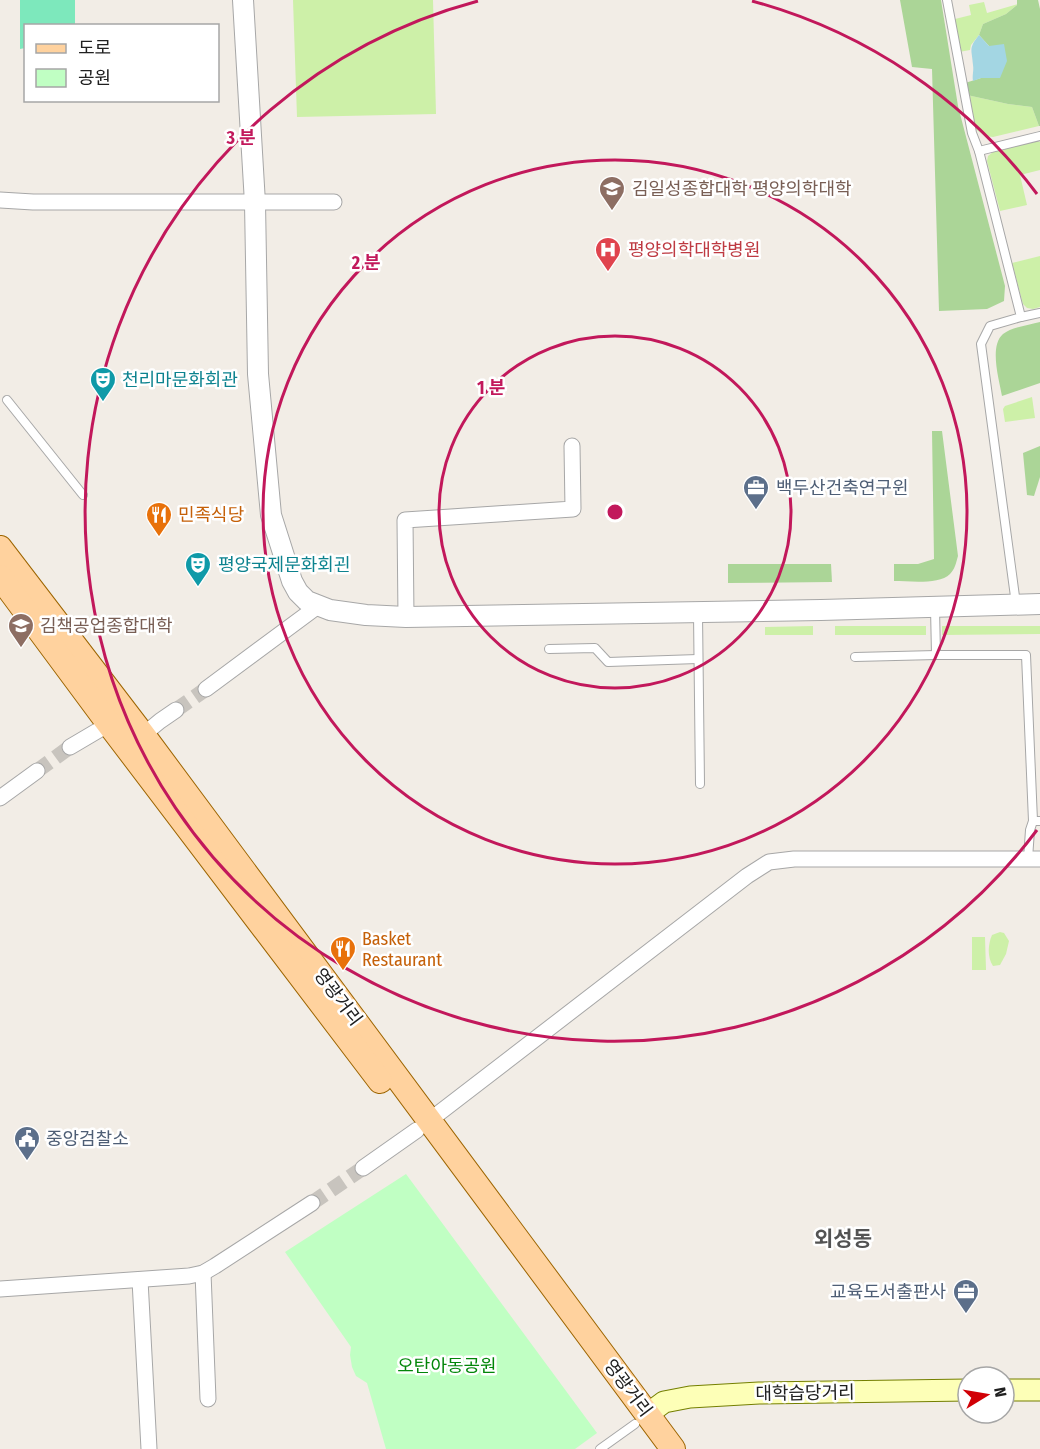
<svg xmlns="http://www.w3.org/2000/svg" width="1040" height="1449" viewBox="0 0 1040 1449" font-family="'Fira Sans Condensed','Noto Sans KR',sans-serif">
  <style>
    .grass { fill: #cdf0a8 }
    .forest { fill: #abd597 }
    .park { fill: #c0ffc3 }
    .pitch { fill: #7de8bc }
    .water { fill: #a3d6e3 }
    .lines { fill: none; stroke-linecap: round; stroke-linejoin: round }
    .minor-tunnel { stroke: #c8c4be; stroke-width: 15; stroke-dasharray: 15 8; stroke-linecap: butt }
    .service-casing { stroke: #a7a7a7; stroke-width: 10 }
    .minor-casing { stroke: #a7a7a7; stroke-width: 17 }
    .tertiary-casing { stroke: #a7a7a7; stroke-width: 22 }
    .secondary-casing { stroke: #747f00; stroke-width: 23 }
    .primary-casing { stroke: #9d6500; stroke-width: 26 }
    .service { stroke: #fff; stroke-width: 8 }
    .minor { stroke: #fff; stroke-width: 15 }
    .tertiary { stroke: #fff; stroke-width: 20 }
    .secondary { stroke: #fdffb7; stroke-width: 21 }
    .primary { stroke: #ffd29e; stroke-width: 24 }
    .ring { fill: none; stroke: #c2185b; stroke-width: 3 }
    .labels { text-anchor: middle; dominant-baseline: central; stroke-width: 5; stroke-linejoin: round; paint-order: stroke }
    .education-label { font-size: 18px; fill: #785e54; stroke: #fff; text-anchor: start }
    .health-label { font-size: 18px; fill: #be3a42; stroke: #fff; text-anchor: start }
    .culture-label { font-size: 18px; fill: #0d838f; stroke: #fff; text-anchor: start }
    .service-label { font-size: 18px; fill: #4e5e75; stroke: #fff; text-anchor: start }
    .food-label { font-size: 18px; fill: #c56008; stroke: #fff; text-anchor: start }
    .street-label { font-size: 18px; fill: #202020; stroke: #fff }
    .park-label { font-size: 18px; fill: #028609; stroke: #fff }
    .quarter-label { font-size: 21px; font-weight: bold; fill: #535353; stroke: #fff }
    .centre { fill: #c2185b; stroke: #fff; stroke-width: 3 }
    .ring-label { font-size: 18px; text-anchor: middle; font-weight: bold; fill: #c2185b; stroke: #fff; stroke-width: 5; stroke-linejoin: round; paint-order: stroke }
  </style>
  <rect width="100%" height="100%" fill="#f2ede6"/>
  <g class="grass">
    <path d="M293,0h140l3,114 -139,3z"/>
    <path d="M984,2l3,11 31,-9 -12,10 -23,10 -4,11 -8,10 -1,5 -11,2 -4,-33 16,-4 -2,-10z"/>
    <path d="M967,95l41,9 24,3 7,19 -46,11 -8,-1 -11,-8z"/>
    <path d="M1037,141l3,1v28l-20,5 7,30 -27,6 -13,-50 1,-5 5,-4z"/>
    <path d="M1040,256v51l-7,2 -6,-1 -4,-4 -11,-41z"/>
    <path d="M1032,397l3,21 -30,4 -2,-13 2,-3z"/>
    <path d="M813,626v9h-48v-8z"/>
    <rect x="835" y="626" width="91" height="9"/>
    <path d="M942,626h98v8l-98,1z"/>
    <path d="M1000,932l4,1 5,8 -3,13 -6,11 -7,1c-6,-9 -5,-22 -1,-31z"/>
    <path d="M972,937h13l1,33h-14z"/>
  </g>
  <g class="forest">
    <path d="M900,0h41l17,106 47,180 -1,15 -17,8 -48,2 -7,-242 -20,-2z"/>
    <path d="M1017,0h21l2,9v117h-1l-7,-19 -24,-3 -41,-9 -2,-12 16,-5h19l-11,-32 -10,-11 4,-11 23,-10 11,-9z"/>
    <path d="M1040,322v61l-38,13c-3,-17 -13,-50 1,-62 9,-7 26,-9 37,-12z"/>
    <path d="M932,431h10l16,125c-2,7 -3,13 -8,18 -11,11 -41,7 -56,7v-17h24l16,-5z"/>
    <path d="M1040,446v31l-6,19 -7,-1 -4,-42z"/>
    <path d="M728,564h103l1,18 -104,1z"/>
  </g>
  <path class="park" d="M406,1174l191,259 -22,16h-189l-19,-66 -11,-7 -4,-9 -2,-12 1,-8 -66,-95z"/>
  <path class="pitch" d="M20,0h55v25l-49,1 -1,22 -5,1z"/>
  <path class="water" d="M979,35l10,11 15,-2 3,17 -7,17h-19l-8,3c-1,-6 1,-10 0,-16 -1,-16 -5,-16 6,-30z"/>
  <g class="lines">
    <g class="minor-tunnel">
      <path d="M176,710l30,-21"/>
      <path d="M37,771l33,-24"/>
      <path d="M312,1203l51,-35"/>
    </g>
    <defs>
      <g id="service">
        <path d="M947,0l25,133 7,18 42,166 -31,9 -9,18 35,260"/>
        <path d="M979,151l61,-15"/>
        <path d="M1021,317l19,-4"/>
        <path d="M7,400l76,95"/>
        <path d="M935,608l1,47"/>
        <path d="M698,614l2,170"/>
        <path d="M549,649l46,-1 13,14 90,-3"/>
        <path d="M855,657l81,-2h90l7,166h7"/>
        <path d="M1028,859l2,-29 3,-9"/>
        <path d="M600,1449l35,-25"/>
      </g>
      <g id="minor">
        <path d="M0,200l33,2h301"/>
        <path d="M406,617l-1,-97 168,-11 -1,-63"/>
        <path d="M206,689l112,-83"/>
        <path d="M143,735l17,-14 16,-11"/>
        <path d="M70,747l39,-23"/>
        <path d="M0,798l37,-27"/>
        <path d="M430,1120l317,-244 22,-14 25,-3h246"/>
        <path d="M363,1168l54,-38"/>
        <path d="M203,1273l5,126"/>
        <path d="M140,1280l9,169"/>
        <path d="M0,1289l189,-13 14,-3 12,-7 97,-63"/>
      </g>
      <path id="tertiary" d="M243,0l12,203 3,171 13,141 21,66 6,11 9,9 23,9 36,5 40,2 415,-7 219,-6"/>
      <g id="secondary">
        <path d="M1004,1390h36"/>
        <path d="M648,1414l16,-12 26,-5 69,-4 209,-3"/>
      </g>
      <g id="primary">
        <path d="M0,548l143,187 530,714"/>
        <path d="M0,577l109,147 271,357"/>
      </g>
    </defs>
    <use href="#service" class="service-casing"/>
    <use href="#minor" class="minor-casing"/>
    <use href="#tertiary" class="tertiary-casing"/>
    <use href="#secondary" class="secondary-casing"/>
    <use href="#primary" class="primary-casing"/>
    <use href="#service" class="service"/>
    <use href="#minor" class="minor"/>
    <use href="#tertiary" class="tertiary"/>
    <use href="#secondary" class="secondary"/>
    <use href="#primary" class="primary"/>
  </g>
  <g class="ring">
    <circle cx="615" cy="512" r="176"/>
    <circle cx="615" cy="512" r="352"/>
    <path d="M1037 830A529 529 0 1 1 478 1M752 1A529 529 0 0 1 1037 194"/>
  </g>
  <defs>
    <symbol id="university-pin" viewBox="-11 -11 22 30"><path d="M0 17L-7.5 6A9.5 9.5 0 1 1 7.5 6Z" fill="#8d6e63" stroke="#fff"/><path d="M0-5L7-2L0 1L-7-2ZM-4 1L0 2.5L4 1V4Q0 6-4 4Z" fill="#fff"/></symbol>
    <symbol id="hospital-pin" viewBox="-11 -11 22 30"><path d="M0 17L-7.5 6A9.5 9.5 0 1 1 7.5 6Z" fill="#e0444e" stroke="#fff"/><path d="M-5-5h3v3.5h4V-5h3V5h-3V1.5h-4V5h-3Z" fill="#fff"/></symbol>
    <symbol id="theatre-pin" viewBox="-11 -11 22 30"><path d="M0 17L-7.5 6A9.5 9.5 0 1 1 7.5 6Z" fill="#0f9aa8" stroke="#fff"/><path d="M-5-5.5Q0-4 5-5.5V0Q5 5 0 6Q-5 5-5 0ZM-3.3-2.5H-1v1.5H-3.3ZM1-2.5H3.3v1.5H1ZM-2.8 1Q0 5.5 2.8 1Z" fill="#fff"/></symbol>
    <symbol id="office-pin" viewBox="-11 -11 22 30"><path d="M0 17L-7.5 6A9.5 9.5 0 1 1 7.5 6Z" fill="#5c6f8a" stroke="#fff"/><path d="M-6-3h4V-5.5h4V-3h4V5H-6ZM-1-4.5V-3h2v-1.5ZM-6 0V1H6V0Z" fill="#fff"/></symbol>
    <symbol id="restaurant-pin" viewBox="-11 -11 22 30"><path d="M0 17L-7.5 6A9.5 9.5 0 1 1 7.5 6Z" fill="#e8710a" stroke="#fff"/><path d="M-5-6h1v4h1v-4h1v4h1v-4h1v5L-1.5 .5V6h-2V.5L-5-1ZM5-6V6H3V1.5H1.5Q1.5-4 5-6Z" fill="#fff"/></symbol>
    <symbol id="civic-pin" viewBox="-11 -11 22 30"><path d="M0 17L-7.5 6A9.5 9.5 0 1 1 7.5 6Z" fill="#5c6f8a" stroke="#fff"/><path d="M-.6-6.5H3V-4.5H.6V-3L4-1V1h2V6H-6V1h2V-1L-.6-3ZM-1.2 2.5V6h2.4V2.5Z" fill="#fff"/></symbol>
  </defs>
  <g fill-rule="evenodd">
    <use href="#university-pin" x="597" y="174" width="30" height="40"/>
    <use href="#hospital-pin" x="593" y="235" width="30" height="40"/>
    <use href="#theatre-pin" x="88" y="365" width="30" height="40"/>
    <use href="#office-pin" x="741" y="473" width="30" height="40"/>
    <use href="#restaurant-pin" x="144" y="500" width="30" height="40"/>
    <use href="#theatre-pin" x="183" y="550" width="30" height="40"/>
    <use href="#university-pin" x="6" y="611" width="30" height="40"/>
    <use href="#restaurant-pin" x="328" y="934" width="30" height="40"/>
    <use href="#civic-pin" x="12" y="1124" width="30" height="40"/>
    <use href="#office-pin" x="951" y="1277" width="30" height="40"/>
  </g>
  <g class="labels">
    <g class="education-label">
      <text x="632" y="189">김일성종합대학 평양의학대학</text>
      <text x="40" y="626">김책공업종합대학</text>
    </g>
    <g class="health-label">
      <text x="628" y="250">평양의학대학병원</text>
    </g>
    <g class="culture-label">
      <text x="122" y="380">천리마문화회관</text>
      <text x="218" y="565">평양국제문화회괸</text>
    </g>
    <g class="service-label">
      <text x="776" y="488">백두산건축연구윈</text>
      <text x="46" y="1139">중앙검찰소</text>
      <text x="946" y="1292" text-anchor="end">교육도서출판사</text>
    </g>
    <g class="food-label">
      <text x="178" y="515">민족식당</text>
      <text x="362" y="939">Basket<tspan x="362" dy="21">Restaurant</tspan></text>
    </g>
    <g class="street-label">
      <text transform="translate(338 997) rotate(53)">영광거리</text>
      <text transform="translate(628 1388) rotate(53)">영광거리</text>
      <text transform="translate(805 1393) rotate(-1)">대학습당거리</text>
    </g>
    <g class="park-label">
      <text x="447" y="1366">오탄아동공원</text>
    </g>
    <g class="quarter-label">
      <text x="843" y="1239">외성동</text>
    </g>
  </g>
  <circle cx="615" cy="512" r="9" class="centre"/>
  <g class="ring-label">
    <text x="241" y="144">3 분</text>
    <text x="366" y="269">2 분</text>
    <text x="491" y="394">1 분</text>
  </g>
  <rect x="24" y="24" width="195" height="78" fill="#ffffff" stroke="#a6a6a6" stroke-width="1.5"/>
  <rect x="36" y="44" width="30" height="9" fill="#ffd29e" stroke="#a6a6a6" stroke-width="1.5"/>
  <text x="78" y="54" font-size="18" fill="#202020">도로</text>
  <rect x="36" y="69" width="30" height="18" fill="#c0ffc3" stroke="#a6a6a6" stroke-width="1.5"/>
  <text x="78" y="84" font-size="18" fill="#202020">공원</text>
  <g transform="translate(986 1395) rotate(79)"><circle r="28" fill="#ffffff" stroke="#a6a6a6" stroke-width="1.5"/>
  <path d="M0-4.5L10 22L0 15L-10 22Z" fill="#d10006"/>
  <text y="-9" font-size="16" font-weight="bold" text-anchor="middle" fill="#202020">N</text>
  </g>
</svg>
